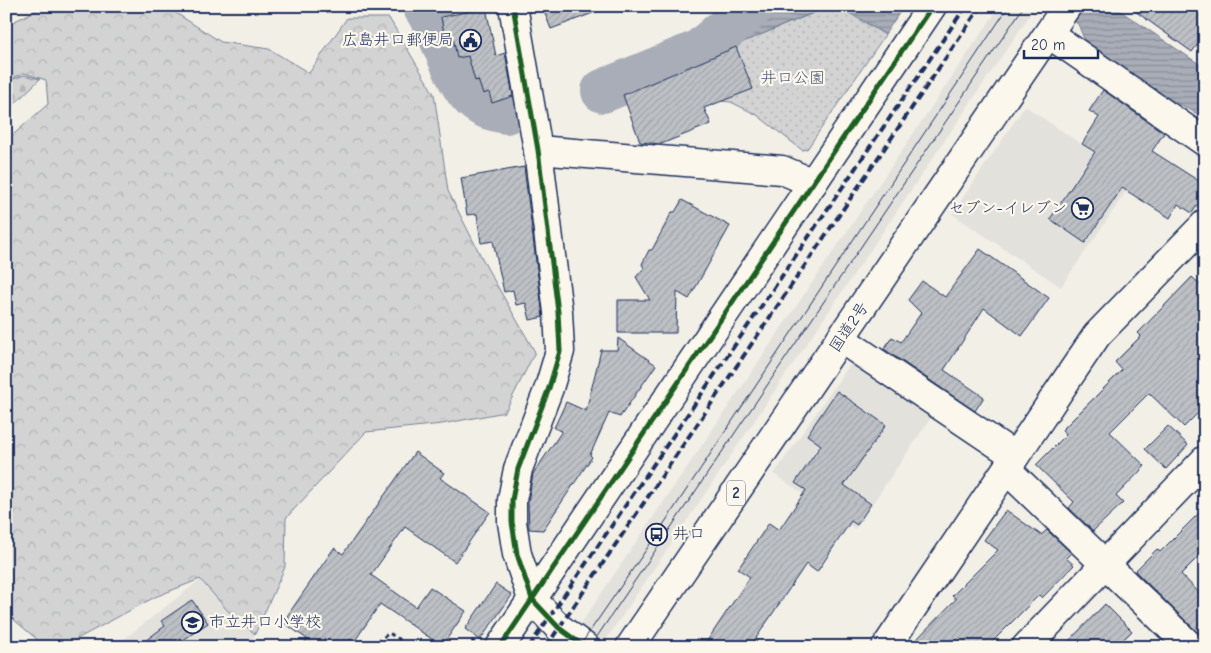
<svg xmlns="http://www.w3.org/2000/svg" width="1211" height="653" viewBox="0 0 1211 653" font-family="'Comic Neue','Klee One',sans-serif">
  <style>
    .built { fill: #e2e1dc }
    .forest { fill: url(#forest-crowns); stroke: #768198 }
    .cemetery { fill: url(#cemetery-stones); stroke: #768198 }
    .park { fill: url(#park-dots); stroke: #768198 }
    .water { fill: url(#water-rules); stroke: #707b93 }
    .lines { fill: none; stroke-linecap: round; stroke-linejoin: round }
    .river { stroke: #a9adb7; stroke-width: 44 }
    .building { fill: url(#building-hatch); stroke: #1b2f5e }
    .minor-casing { stroke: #1b2f5e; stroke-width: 31 }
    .highway-casing { stroke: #1b2f5e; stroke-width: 31 }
    .path { stroke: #1b2f5e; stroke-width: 3; stroke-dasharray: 4 4; stroke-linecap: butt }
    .minor { stroke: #fbf7ec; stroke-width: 28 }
    .highway { stroke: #fbf7ec; stroke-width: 28 }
    .tram { stroke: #1b2f5e; stroke-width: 1 }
    .rail { stroke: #1b2f5e; stroke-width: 4; stroke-dasharray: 8 4; stroke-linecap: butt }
    .cycleway-casing { stroke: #fbf7ec; stroke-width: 8 }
    .cycleway { stroke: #1b5e20; stroke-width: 5 }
    .labels { text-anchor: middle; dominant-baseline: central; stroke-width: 4.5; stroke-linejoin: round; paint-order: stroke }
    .shield { fill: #fbf7ec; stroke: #5e6b89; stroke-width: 1 }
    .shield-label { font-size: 15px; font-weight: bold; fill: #1b2f5e }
    .poi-label { font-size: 16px; fill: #1b2f5e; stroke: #fbf7ec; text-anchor: end }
    .park-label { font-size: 16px; fill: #49587b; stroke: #fbf7ec }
    .street-label { font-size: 16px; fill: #1b2f5e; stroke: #fbf7ec }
  </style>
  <defs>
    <pattern id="forest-crowns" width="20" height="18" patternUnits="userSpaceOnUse" patternTransform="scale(1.25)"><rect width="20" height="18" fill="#d2d3d2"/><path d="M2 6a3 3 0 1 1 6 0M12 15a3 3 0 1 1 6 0" fill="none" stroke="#b4b5b7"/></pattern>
    <pattern id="cemetery-stones" width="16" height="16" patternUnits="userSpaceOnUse" patternTransform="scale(1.25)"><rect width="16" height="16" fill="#d2d3d2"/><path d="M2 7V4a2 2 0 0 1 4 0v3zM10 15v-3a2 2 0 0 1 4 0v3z" fill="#b4b5b7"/></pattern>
    <pattern id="park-dots" width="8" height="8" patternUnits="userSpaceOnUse" patternTransform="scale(1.25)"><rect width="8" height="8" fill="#d2d3d2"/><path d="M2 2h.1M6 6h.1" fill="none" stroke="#b4b5b7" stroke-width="1.8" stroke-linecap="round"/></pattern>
    <pattern id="water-rules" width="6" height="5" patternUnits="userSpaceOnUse" patternTransform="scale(1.25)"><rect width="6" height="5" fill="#a9adb7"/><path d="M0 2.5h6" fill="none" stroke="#898d98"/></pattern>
    <pattern id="building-hatch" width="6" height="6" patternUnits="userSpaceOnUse" patternTransform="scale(1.25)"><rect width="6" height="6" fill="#bdc0c4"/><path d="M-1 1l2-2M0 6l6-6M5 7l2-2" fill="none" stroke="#a2a5ab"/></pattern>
  </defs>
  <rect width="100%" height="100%" fill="#f2efe6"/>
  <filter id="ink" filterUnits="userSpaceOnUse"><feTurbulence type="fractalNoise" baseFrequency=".02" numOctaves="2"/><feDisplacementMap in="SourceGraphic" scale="10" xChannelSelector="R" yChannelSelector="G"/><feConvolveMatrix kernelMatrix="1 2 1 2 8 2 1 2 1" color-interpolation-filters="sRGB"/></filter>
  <g filter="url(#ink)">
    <g class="built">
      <path d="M1000,6h36l-435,641h-36z"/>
      <path d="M1025,106l109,74 -73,107 -109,-73z"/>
      <path d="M855,357l80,55 -80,117 -81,-55z"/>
      <path d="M201,579l27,32 27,23 -7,13h-134z"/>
    </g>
    <path class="forest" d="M45,6h120l56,36 48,7 40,24 38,-55h42l45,76 14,97 39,77 48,84 -30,60 -63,12 -76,8 -80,86 -1,49 -30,67 -27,-23 -28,-32 -45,18 -93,50h-16l-40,-34v-472l42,-37 -2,-24 -22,-7 -18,8v-52l9,-8z"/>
    <path class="cemetery" d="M24,75l16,4 -34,33v-30z"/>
    <path class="park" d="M831,6l8,1 46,28 -78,114 -5,1 -45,-35 -26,-13 -23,-2 -14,-38z"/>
    <g class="water">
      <path d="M726,6h103l-162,68 -7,-16 37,-20z"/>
      <path d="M840,6h64l-19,28z"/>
      <path d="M1052,6h61l92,62v50l-41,-22 -77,-50 -9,-22z"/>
    </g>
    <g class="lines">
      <g class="river">
        <path d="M424,6c18,25 31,79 53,95 8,7 19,9 29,11"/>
        <path d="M603,91l97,-40 52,-45"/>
      </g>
    </g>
    <g class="building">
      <path d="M542,6h64v2l-55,21z"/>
      <path d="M1128,6h77v28l-13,18z"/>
      <path d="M486,8l10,48 9,-3 8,43 -21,7 -3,-11 -6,2 -5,-14 -3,1 -7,-25 -11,2 -4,-21 -8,2 -4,-22z"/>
      <path d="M736,47l17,42 -49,19 7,16 -50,20 -21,-2 -17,-47z"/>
      <path d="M1103,90l61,43 -12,18 53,34v9l-13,19 -14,-9 -8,14 -48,-30 -37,55 -35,-24 45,-67 -13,-8 17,-27 -10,-6z"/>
      <path d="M524,167l19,150 -13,3 -4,-17 -10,2 -3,-15 -9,2 -11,-51 -12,2 -4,-29 -10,1 -6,-37z"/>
      <path d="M682,200l48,26 -41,73 -12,-7 -1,41h-58v-33h32l-14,-23 8,-9 -2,-4 7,-14h3l20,-38h3z"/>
      <path d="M980,249l69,49 -27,38 -38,-28 -40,62 40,27 -9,14 -91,-62 8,-12 9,5 20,-29 -13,-13 14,-19 23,16z"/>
      <path d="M1192,277l13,12v117l-21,21 -35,-34 -39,39 35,34 -29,30 7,7 -30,28 -24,-23 5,-6 -38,-37 30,-30 -4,-5 60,-60 -7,-8 26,-26 -3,-3z"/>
      <path d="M618,338l38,27 -36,52 -11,-4 -19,42 2,2 -49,73 -14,-1 -1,-27 5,-28 29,-43 -8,-3 12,-26 20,9 15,-61h16z"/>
      <path d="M837,391l49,34 -42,60 27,19 -14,21 -6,-4 -34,51 -11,-8 -56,83h-47l47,-70 -12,-8 31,-46 10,7 27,-40 -11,-7 26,-38 -14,-10z"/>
      <path d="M1168,426l20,19 -22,24 -21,-20z"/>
      <path d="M415,452l29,21 -4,5 50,34 -35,50 -50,-35 -34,48 45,32 14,-20 36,24 -24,35 -62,-42 -26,38 -4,-3 -6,8h-42l5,-8 -24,-17 51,-74 9,6z"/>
      <path d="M1205,507v43l-24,24 24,25v41l-70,-69 22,-22 3,3z"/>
      <path d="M1006,510l35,25 6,-5 24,23 -5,5 8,7 -32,33 -3,-3 -52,52h-78l47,-48 -4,-3 46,-46 -14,-10z"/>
      <path d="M496,584l16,11 -32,45 -15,-11z"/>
      <path d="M192,600l16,23 -35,24h-36l28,-21 -4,-5z"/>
      <path d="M1105,604l27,27 -16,16h-53z"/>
    </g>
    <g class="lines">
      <defs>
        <g id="minor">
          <path d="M513,6l25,144 20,162 2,39 -11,37 -31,81 -6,31v22l5,32 15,45 27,29 26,19"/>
          <path d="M1049,34l156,108"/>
          <path d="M538,150l244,20 31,13"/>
          <path d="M841,339l174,117"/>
          <path d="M1007,470l184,177"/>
          <path d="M500,647l432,-641"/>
          <path d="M886,647l211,-312 108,-111"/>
          <path d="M1026,647l179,-187"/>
        </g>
        <path id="highway" d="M630,647l437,-641"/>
      </defs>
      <use href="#minor" class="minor-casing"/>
      <use href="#highway" class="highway-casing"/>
      <g class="path">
        <path d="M371,647l18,-14 23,14"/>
        <path d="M466,647l5,-6 4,1"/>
      </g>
      <use href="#minor" class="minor"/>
      <use href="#highway" class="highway"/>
      <g class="tram">
        <path d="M579,647l78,-113 352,-528"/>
        <path d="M590,647l434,-641"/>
      </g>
      <g class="rail">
        <path d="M529,647l437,-641"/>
        <path d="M546,647l435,-641"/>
      </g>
      <defs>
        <g id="cycleway">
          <path d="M513,6l25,144 20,162 2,39 -11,37 -31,81 -6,31v22l5,32 15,45 27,29 26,19"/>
          <path d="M500,647l432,-641"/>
        </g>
      </defs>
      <use href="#cycleway" class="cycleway-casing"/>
      <use href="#cycleway" class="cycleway"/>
    </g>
  </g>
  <defs>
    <symbol id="civic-ring" viewBox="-11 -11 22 22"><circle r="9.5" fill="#fbf7ec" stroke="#1b2f5e" stroke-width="1.5"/><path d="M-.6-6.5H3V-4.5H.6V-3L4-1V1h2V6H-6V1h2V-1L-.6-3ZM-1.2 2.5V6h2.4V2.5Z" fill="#1b2f5e"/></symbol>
    <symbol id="supermarket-ring" viewBox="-11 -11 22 22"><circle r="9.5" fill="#fbf7ec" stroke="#1b2f5e" stroke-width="1.5"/><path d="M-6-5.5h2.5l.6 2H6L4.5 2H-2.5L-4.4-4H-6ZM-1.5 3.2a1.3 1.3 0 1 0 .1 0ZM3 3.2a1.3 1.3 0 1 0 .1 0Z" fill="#1b2f5e"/></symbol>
    <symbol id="bus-ring" viewBox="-11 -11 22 22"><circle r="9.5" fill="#fbf7ec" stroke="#1b2f5e" stroke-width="1.5"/><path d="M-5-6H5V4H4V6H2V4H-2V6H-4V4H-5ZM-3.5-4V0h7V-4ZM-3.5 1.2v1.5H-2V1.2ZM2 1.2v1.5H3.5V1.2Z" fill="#1b2f5e"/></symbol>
    <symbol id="school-ring" viewBox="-11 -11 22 22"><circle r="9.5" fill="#fbf7ec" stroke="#1b2f5e" stroke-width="1.5"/><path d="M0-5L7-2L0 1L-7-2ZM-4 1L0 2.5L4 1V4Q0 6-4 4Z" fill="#1b2f5e"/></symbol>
  </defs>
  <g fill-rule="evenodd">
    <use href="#civic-ring" x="458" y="28" width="25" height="25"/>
    <use href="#supermarket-ring" x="1070" y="196" width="25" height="25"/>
    <use href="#bus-ring" x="644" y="522" width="25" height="25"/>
    <use href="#school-ring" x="180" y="610" width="25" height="25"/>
  </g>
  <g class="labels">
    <rect class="shield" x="727" y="480.5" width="18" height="25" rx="4"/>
    <g class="shield-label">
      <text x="736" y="493">2</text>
    </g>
    <g class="poi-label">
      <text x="454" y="40">広島井口郵便局</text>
      <text x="1067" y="208">セブン-イレブン</text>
      <text x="673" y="534" text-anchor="start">井口</text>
      <text x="209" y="622" text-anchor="start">市立井口小学校</text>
    </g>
    <g class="park-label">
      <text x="793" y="78">井口公園</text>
    </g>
    <g class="street-label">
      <text transform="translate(849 327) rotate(-56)">国道2号</text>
    </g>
  </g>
  <rect width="1211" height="653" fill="none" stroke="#fbf7ec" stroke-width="25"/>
  <rect x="12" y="12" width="1186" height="628" fill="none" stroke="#1b2f5e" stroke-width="2" filter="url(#ink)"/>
  <path d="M1024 50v8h74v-8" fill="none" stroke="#1b2f5e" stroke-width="2.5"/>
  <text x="1031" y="50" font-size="15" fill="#1b2f5e" stroke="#fbf7ec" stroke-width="4" paint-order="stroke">20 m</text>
</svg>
